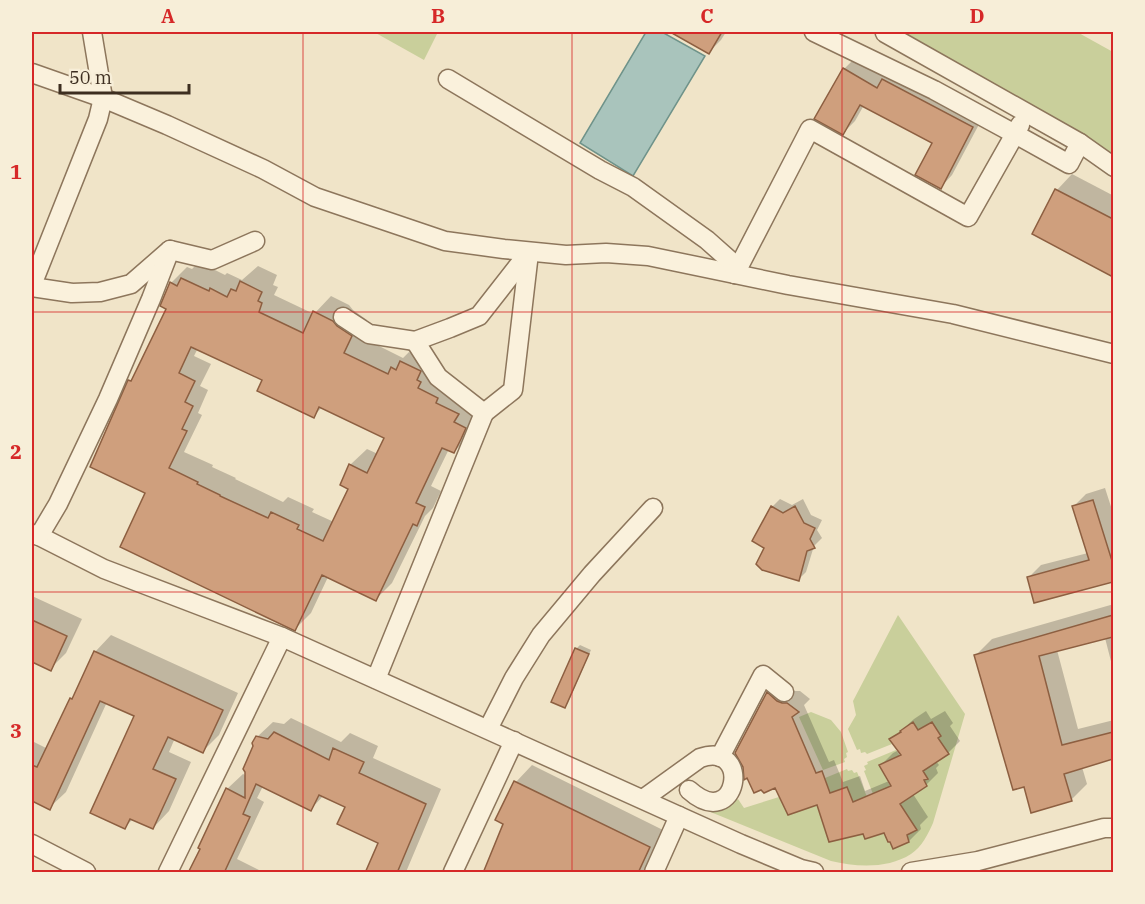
<svg xmlns="http://www.w3.org/2000/svg" width="1145" height="904" viewBox="0 0 1145 904" font-family="'IBM Plex Serif',serif">
  <style>
    .green { fill: #c9cf9b }
    .water { fill: #a9c4bc; stroke: #6f938a; stroke-width: 1.5 }
    .shadow { fill: #0003; fill-rule: evenodd }
    .building { fill: #cf9f7d; stroke: #8d5f41; stroke-width: 1.5; fill-rule: evenodd }
    .lines { fill: none; stroke-linecap: round; stroke-linejoin: round }
    .minor-casing { stroke: #8d765c; stroke-width: 21 }
    .minor { stroke: #faf1dc; stroke-width: 18 }
    .grid { fill: none; stroke: #d62828; stroke-width: 1.5; stroke-opacity: 0.55 }
    .neatline { fill: none; stroke: #d62828; stroke-width: 2 }
    .grid-label { font-size: 20px; text-anchor: middle; font-weight: bold; fill: #d62828 }
  </style>
  <rect width="100%" height="100%" fill="#f0e4c8"/>
  <g class="green">
    <path d="M374,32h64l-14,28z"/>
    <path d="M883,32h194l36,20v110z"/>
    <path d="M898,615l67,99 -32,109c-5,11 -11,24 -22,31 -23,15 -55,13 -80,7l-123,-50 30,-12 6,9 35,-11 9,17 29,-9 12,37 34,-8 3,5 19,-6 3,9h2l3,6 16,-6 -2,-7 10,-5 -11,-17 -25,-14 29,-2 17,-11 -3,-6 4,-1 -6,-9 5,-2 21,-14 -18,-11 11,-7 -9,-14 -14,8 -5,-7 -13,7 1,2 -11,8 2,4 -25,10 -2,-2 -4,1 -1,-4 -3,1 -9,-21 8,-14 -3,-14z"/>
    <path d="M811,712l20,8 10,12 7,20 -2,1 1,4 -3,2 1,3 -22,8 -24,-53z"/>
    <path d="M896,750l4,6 -21,9 12,23 -18,6 -9,-23 2,-1 -2,-4 4,-2 -1,-2z"/>
    <path d="M847,769l1,2 4,-1 2,3 3,-1 10,25 -14,5 -6,-15 -17,6 -5,-15z"/>
  </g>
  <path class="water" d="M646,32h16l43,24 -72,120 -53,-33z"/>
  <g class="shadow">
    <path d="M673,32h53l-5,8 -12,12z"/>
    <path d="M856,57l128,58 -32,60 -11,12 -7,-44 -70,-38 -9,16 -12,12 1,-64z"/>
    <path d="M1072,174l42,22v79l-80,-41 23,-44z"/>
    <path d="M199,262l26,13 2,-2 15,7 16,-14 19,9 -4,10 5,2 -4,8 40,19 17,-18 18,9 4,5 14,10 -8,16 44,22 6,-6 2,1 7,-7 18,9 -4,8 49,48 -11,24 -16,17 -5,-3 -18,37 10,5 -8,17 -8,8 -33,67 -17,17 -47,-23 -17,36 -16,16 -148,-136 -17,-112 6,-7 32,-66 3,-25 16,-16 5,2zM198,348l66,32 50,36 8,-9 64,30 -8,17 -11,-5 -17,16v23l-16,34 -22,-10 2,-3 -26,-12 -5,5 -48,-23 1,-1 -24,-11 1,-2 -29,-13 18,-37 -4,-2 10,-23 -8,-4 11,-22 -17,-8z"/>
    <path d="M1105,488l9,28v64l-79,21 -6,-24 12,-12 47,-12 -14,-47 12,-12z"/>
    <path d="M780,499l12,6 11,-6 8,16 11,5 -5,10 5,8 -8,8 -8,26 -8,8 -32,-33 6,-40z"/>
    <path d="M32,596l50,23 -16,34 -16,16 -18,-8z"/>
    <path d="M1114,604v69l-9,-35 -48,12 21,79 36,-9v38l-32,9 5,17 -16,16 -46,-15 -49,-130 16,-16z"/>
    <path d="M111,635l127,58 -19,42 -16,16 -28,-13 -6,14 22,10 -22,49 -16,17 -20,-9 -8,8 11,-112 -29,-13 -41,90 -17,16 -17,-8v-59l16,8 23,-50 4,-4 20,-43z"/>
    <path d="M580,645l11,5 -23,53 -3,4 11,-58z"/>
    <path d="M780,681l10,8 5,2h5l10,8 -6,6 25,57 5,-2 9,22 17,-6 5,15 24,-10 -8,-16 12,-12 6,-3 -8,-10 23,-21 12,-8 5,8 14,-8 8,12 -3,3 10,15 -12,12 -12,8 3,4 -3,3 2,5 -12,12 -13,9 15,23 -8,8 1,4 -12,12 -91,-38 -50,-110z"/>
    <path d="M291,718l50,24 9,-9 28,13 -5,12 68,31 -35,83h-39l13,-29 -33,-37 -23,-11 -13,14 -48,-23 -6,12 7,4 -27,57 26,13h-73l37,-83 16,-15 4,2 10,-39 16,-15 11,2z"/>
    <path d="M532,765l133,66 -20,41h-161l21,-49 -8,-3 19,-38z"/>
  </g>
  <g class="building">
    <path d="M670,32h52l-13,22z"/>
    <path d="M843,68l34,20 5,-9 91,48 -32,62 -26,-14 17,-32 -72,-38 -17,30 -29,-16z"/>
    <path d="M1055,189l58,30v58l-81,-43z"/>
    <path d="M181,278l28,13 1,-3 17,9 4,-8 5,2 4,-10 22,11 -4,9 4,2 -3,9 44,21 10,-22 20,10 4,5 15,10 -8,17 44,21 3,-7 5,3 4,-9 21,10 -4,9 4,2 -3,6 20,10 -2,5 23,11 -5,8 12,6 -5,11 -7,14 -12,-5 -26,55 9,4 -8,19 -4,-2 -37,77 -54,-26 -27,56 -175,-84 25,-54 -55,-26 38,-87 3,1 35,-72 -6,-3 10,-24 7,4zM191,347l71,33 -5,11 57,27 5,-11 65,31 -17,35 -18,-9 -9,21 8,4 -25,52 -26,-12 2,-4 -28,-13 -3,6 -48,-22v-1l-23,-11 1,-2 -29,-14 18,-37 -5,-2 11,-23 -8,-4 10,-21 -16,-8z"/>
    <path d="M1093,500l20,64v18l-79,21 -7,-26 62,-17 -17,-54z"/>
    <path d="M771,506l12,7 12,-7 9,17 11,5 -5,11 5,9 -8,3 -8,30 -37,-11 -6,-6 8,-16 -12,-7z"/>
    <path d="M1113,615v22l-74,19 23,89 51,-13v27l-49,15 8,27 -41,12 -7,-26 -11,3 -39,-135z"/>
    <path d="M32,620l35,16 -16,35 -19,-9z"/>
    <path d="M575,648l14,6 -24,54 -14,-6z"/>
    <path d="M94,651l129,59 -20,43 -35,-16 -15,32 23,10 -23,50 -23,-10 -5,10 -35,-16 44,-97 -34,-15 -50,109 -18,-9v-36l5,2 33,-69 2,1z"/>
    <path d="M767,692l10,9 5,2h5l12,9 -7,5 24,56 6,-2 8,22 17,-6 6,15 38,-16 -12,-21 22,-10 -12,-16 12,-7 -1,-1 13,-9 5,8 14,-8 9,14 -3,2 11,16 -26,17 5,8 -4,1 3,6 -27,18 17,26 -10,5 2,7 -16,7 -3,-7h-2l-4,-9 -19,6 -2,-5 -34,8 -12,-37 -29,10 -13,-27 -11,5 -3,-3 -7,3 -7,-15 -3,2 -1,-13 -8,-14z"/>
    <path d="M274,732l55,28 4,-12 31,14 -5,11 67,31 -29,69h-32l13,-30 -41,-19 8,-17 -26,-12 -8,16 -55,-27 -13,30 7,3 -26,56h-36l12,-24 -2,-1 28,-60 19,10v-26l-2,-3 10,-23 -1,-3 4,-7 12,3z"/>
    <path d="M514,781l136,66 -12,26h-155l20,-49 -8,-4z"/>
  </g>
  <g class="lines">
    <defs>
      <g id="minor">
        <path d="M814,32l120,58 81,44 5,-9"/>
        <path d="M32,73l71,25 64,27 96,44 52,28 130,44 59,8 62,6 40,-2 42,3 140,29 165,29 161,40"/>
        <path d="M448,79l152,91 33,17 74,53 27,24 1,10"/>
        <path d="M1080,143l34,24"/>
        <path d="M735,274l75,-145 158,88 47,-83 54,30 11,-21 -195,-110"/>
        <path d="M32,285l66,-166 5,-21 -11,-66"/>
        <path d="M32,287l40,6 28,-1 31,-8 39,-34 42,10 43,-19"/>
        <path d="M343,317l26,17 46,7 35,-13 29,-12 50,-64"/>
        <path d="M484,413l29,-23 16,-137"/>
        <path d="M32,534l7,2 65,33 178,68 459,207 60,25 13,3"/>
        <path d="M39,536l19,-32 50,-105 43,-100 19,-49"/>
        <path d="M376,679l108,-266 -46,-36 -23,-36"/>
        <path d="M488,729l26,-51 27,-43 51,-61 61,-66"/>
        <path d="M720,757l43,-82 21,17"/>
        <path d="M643,799l57,-41c53,-18 38,76 -11,32"/>
        <path d="M32,844l54,28"/>
        <path d="M168,872l114,-235"/>
        <path d="M453,872l61,-131"/>
        <path d="M654,872l25,-56"/>
        <path d="M911,872l67,-11 126,-33h10"/>
      </g>
    </defs>
    <use href="#minor" class="minor-casing"/>
    <use href="#minor" class="minor"/>
  </g>
  <path class="grid" d="M303,32v840M572,32v840M842,32v840M32,312h1082M32,592h1082"/>
  <rect width="1145" height="904" fill="none" stroke="#f7eed8" stroke-width="66"/>
  <path d="M60 84v9h129v-9" fill="none" stroke="#3d2e20" stroke-width="3"/>
  <text x="69" y="84" font-size="18" fill="#3d2e20" stroke="#f7eed8" stroke-width="4.5" paint-order="stroke">50 m</text>
  <rect x="33" y="33" width="1079" height="838" class="neatline"/>
  <g class="grid-label">
    <text x="168" y="23">A</text>
    <text x="438" y="23">B</text>
    <text x="707" y="23">C</text>
    <text x="977" y="23">D</text>
    <text x="16" y="179">1</text>
    <text x="16" y="459">2</text>
    <text x="16" y="738">3</text>
  </g>
</svg>
